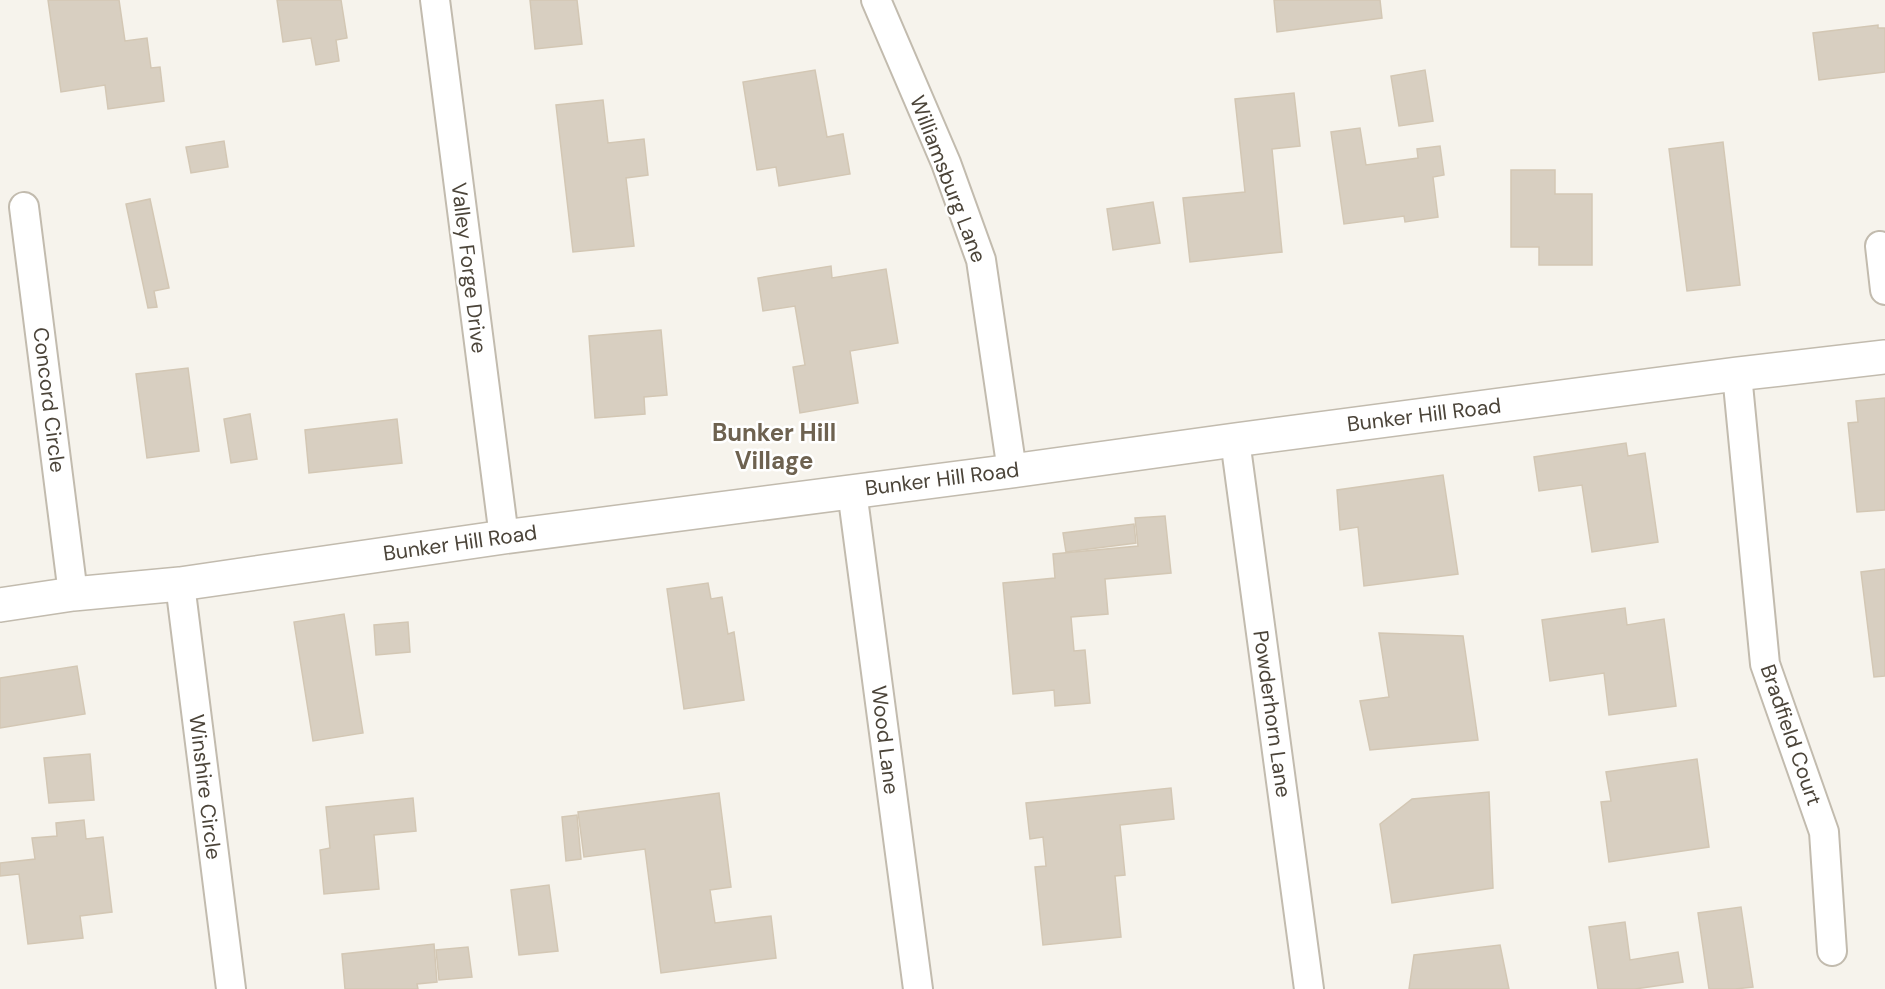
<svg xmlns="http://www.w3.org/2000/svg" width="1885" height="989" viewBox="0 0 1885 989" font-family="'DM Sans',sans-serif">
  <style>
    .building { fill: #d8cfc1; stroke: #d3c7b4; stroke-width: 1.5 }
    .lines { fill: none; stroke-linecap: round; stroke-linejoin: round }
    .minor-casing { stroke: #c2bbae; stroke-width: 32 }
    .tertiary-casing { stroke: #c2bbae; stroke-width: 36 }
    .minor { stroke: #fff; stroke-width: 28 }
    .tertiary { stroke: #fff; stroke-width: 33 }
    .labels { text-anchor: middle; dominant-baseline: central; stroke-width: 5; stroke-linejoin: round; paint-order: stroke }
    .street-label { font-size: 21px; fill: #4b4439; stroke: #fff }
    .quarter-label { font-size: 24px; font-weight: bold; fill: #6e6250; stroke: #fff }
  </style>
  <rect width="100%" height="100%" fill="#f6f3ec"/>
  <g class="building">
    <path d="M48,0h71l6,41 22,-3 4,30 9,-1 4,34 -56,8 -3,-24 -44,7z"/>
    <path d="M277,0h64l6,38 -11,2 3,21 -23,4 -5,-27 -28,4z"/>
    <path d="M530,0h47l5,44 -47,5z"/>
    <path d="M1274,0h106l2,18 -105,14z"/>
    <path d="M1878,25v3h7v44l-66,8 -6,-47z"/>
    <path d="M815,70l12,67 16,-3 7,40 -71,12 -3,-19 -19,3 -14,-88z"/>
    <path d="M1425,70l8,51 -34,5 -8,-50z"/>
    <path d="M1294,93l6,53 -28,3 10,103 -92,10 -7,-64 62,-6 -10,-93z"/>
    <path d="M603,100l5,43 36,-4 4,36 -22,3 8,68 -61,6 -17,-147z"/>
    <path d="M1360,128l6,37 52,-7 -1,-9 23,-3 4,29 -11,2 5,40 -33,5 -1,-6 -60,8 -13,-92z"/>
    <path d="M224,141l4,26 -37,6 -5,-26z"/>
    <path d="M1723,142l17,143 -53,6 -18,-142z"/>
    <path d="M1511,170h44v24h37v71h-53v-18h-28z"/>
    <path d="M150,199l19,89 -15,3 3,16 -9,1 -22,-104z"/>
    <path d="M1153,202l7,41 -47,7 -6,-41z"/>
    <path d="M831,266l1,12 54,-9 12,74 -48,8 8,52 -58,10 -7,-46 12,-2 -10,-59 -32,5 -5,-33z"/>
    <path d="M661,330l6,65 -23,2 1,17 -50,4 -6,-82z"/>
    <path d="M188,368l11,83 -52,7 -11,-84z"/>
    <path d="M1885,398v112l-28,2 -9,-89 10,-1 -2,-21z"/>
    <path d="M250,414l7,45 -26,4 -7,-44z"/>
    <path d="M397,419l5,44 -93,10 -4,-43z"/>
    <path d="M1626,443l2,13 17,-3 13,89 -66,10 -10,-67 -43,6 -5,-34z"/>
    <path d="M1443,475l15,99 -94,12 -6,-59 -18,3 -3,-40z"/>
    <path d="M1165,516l6,57 -66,6 3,35 -37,3 3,34 11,-1 5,53 -35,3 -1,-16 -41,4 -10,-111 52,-5 -2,-24 85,-8 -3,-28z"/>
    <path d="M1134,524l2,19 -70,9 -3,-19z"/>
    <path d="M1885,569v107l-11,1 -13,-105z"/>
    <path d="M708,583l3,16 11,-2 6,37 6,-2 10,68 -60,9 -17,-120z"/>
    <path d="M1625,608l2,17 37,-6 12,87 -67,9 -5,-42 -54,8 -8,-61z"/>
    <path d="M344,614l19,119 -50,8 -19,-119z"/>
    <path d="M408,622l2,30 -34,3 -2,-30z"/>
    <path d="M1379,633l84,3 15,104 -108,10 -10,-49 29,-4z"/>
    <path d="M77,666l8,48 -85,14v-50z"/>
    <path d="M90,754l4,46 -45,3 -5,-45z"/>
    <path d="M1697,759l12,88 -100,15 -8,-60 10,-1 -5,-29z"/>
    <path d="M1171,788l3,31 -54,6 5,50 -10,1 6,61 -78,8 -8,-78 11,-1 -3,-29 -13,2 -4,-36z"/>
    <path d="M1489,792l4,96 -101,15 -12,-79 32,-25z"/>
    <path d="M719,793l12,94 -21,3 5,33 56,-7 5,42 -115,15 -16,-124 -61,8 -6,-45z"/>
    <path d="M413,798l3,33 -42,4 5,54 -55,5 -4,-44 10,-2 -4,-41z"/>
    <path d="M577,815l4,44 -15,2 -4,-44z"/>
    <path d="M84,820l2,19 17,-2 9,75 -32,4 3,22 -55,6 -9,-70 -19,2v-13l35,-4 -3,-21 25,-2 -1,-13z"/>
    <path d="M549,885l9,66 -39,4 -8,-65z"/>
    <path d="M1741,907l12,80 -18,2h-26l-11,-76z"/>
    <path d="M1625,922l5,38 48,-8 5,30 -48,7h-37l-9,-62z"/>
    <path d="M434,944l3,38 -20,2 1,5h-73l-3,-35z"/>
    <path d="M1500,945l9,44h-100l5,-34z"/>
    <path d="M468,947l4,30 -33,3 -3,-30z"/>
  </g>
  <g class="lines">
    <defs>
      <g id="minor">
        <path d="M435,0l69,537"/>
        <path d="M876,0l70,163 35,97 31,211"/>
        <path d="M24,207l49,387"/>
        <path d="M1880,246l5,44"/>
        <path d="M1737,374l28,290 59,168 8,119"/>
        <path d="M1235,440l74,549"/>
        <path d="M852,491l66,498"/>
        <path d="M180,584l51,405"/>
      </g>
      <path id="tertiary" d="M0,605l73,-11 107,-10 324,-47 508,-66 223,-31 502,-66 148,-17"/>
    </defs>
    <use href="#minor" class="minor-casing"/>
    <use href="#tertiary" class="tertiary-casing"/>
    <use href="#minor" class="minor"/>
    <use href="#tertiary" class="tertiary"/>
  </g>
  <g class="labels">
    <g class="street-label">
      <text transform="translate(948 179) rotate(69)">Williamsburg Lane</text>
      <text transform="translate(469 268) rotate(83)">Valley Forge Drive</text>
      <text transform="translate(49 400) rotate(83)">Concord Circle</text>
      <text transform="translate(1424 415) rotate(-7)">Bunker Hill Road</text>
      <text transform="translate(942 479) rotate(-7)">Bunker Hill Road</text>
      <text transform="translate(460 543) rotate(-8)">Bunker Hill Road</text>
      <text transform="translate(1272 714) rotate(82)">Powderhorn Lane</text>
      <text transform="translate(1791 735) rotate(71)">Bradfield Court</text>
      <text transform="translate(885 740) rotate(83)">Wood Lane</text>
      <text transform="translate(205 787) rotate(83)">Winshire Circle</text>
    </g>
    <g class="quarter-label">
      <text x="774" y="432">Bunker Hill<tspan x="774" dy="28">Village</tspan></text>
    </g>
  </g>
</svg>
